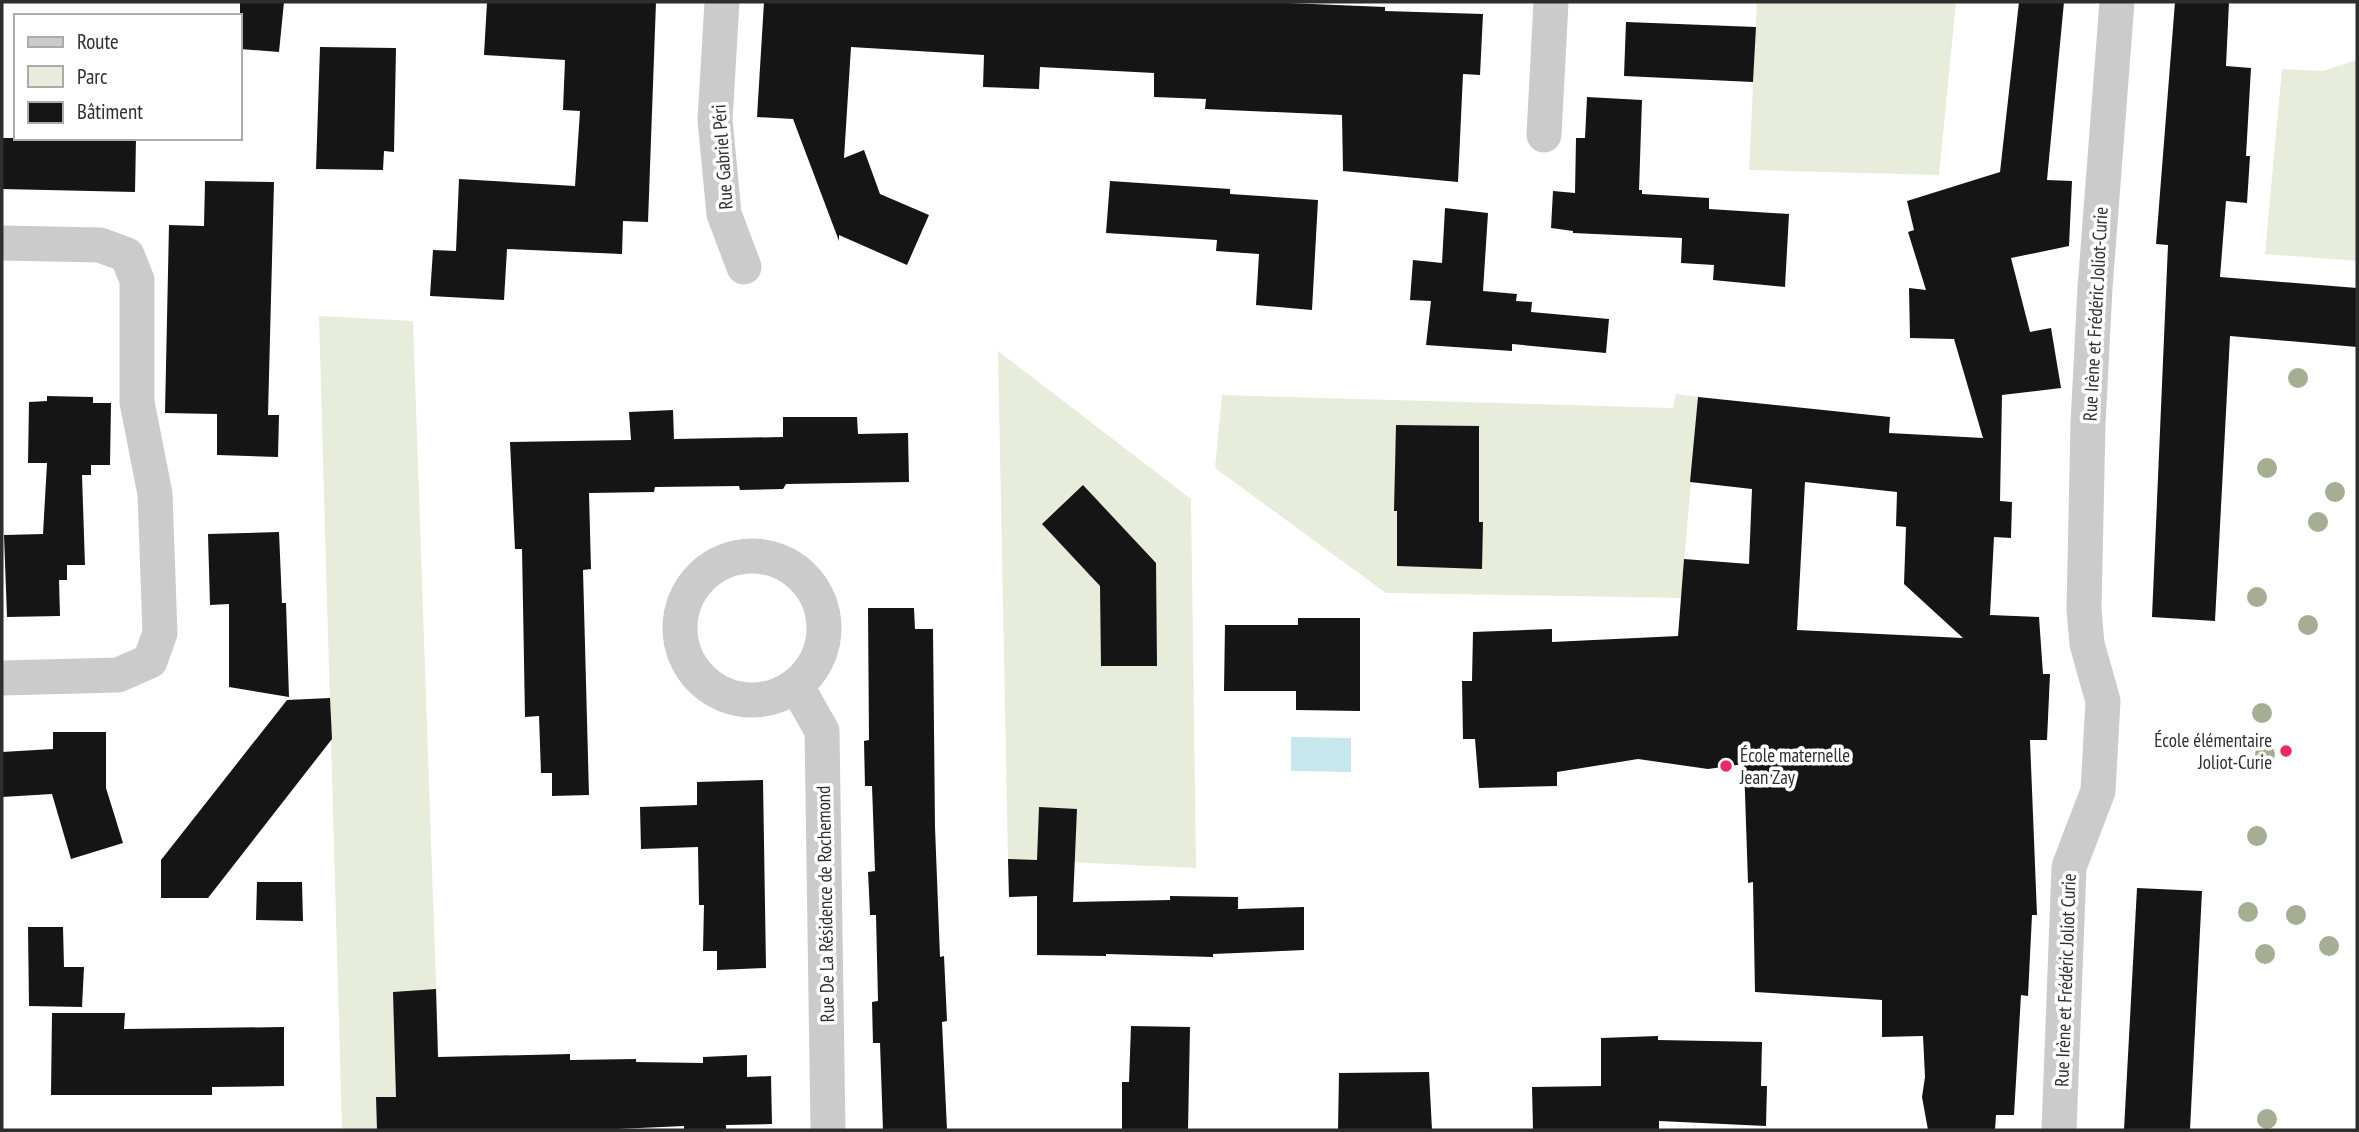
<svg xmlns="http://www.w3.org/2000/svg" width="2359" height="1132" viewBox="0 0 2359 1132" font-family="'PT Sans Narrow',sans-serif">
  <style>
    .green { fill: #e8ecdb }
    .water { fill: #c7e6ed }
    .building { fill: #151515; fill-rule: evenodd }
    .lines { fill: none; stroke-linecap: round; stroke-linejoin: round }
    .street { stroke: #cbcbcb; stroke-width: 35 }
    .tree { fill: #a5ae93 }
    .poi-dot { fill: #eb2a62; stroke: #fff; stroke-width: 2.5 }
    .labels { text-anchor: middle; dominant-baseline: central; stroke-width: 7; stroke-linejoin: round; paint-order: stroke }
    .street-label { font-size: 19px; fill: #2e2e2e; stroke: #fff }
    .poi-label { font-size: 19px; fill: #2e2e2e; stroke: #fff; text-anchor: end }
  </style>
  <rect width="100%" height="100%" fill="#fff"/>
  <g class="green">
    <path d="M1757,2h199l-17,173 -190,-5z"/>
    <path d="M2357,60v201l-92,-7 17,-185 41,2z"/>
    <path d="M319,316l94,5 28,809h-99z"/>
    <path d="M998,351l193,148 5,369 -188,-9z"/>
    <path d="M1676,394l29,4 -8,12 -16,188 -295,-5 -171,-125 7,-73 451,13z"/>
  </g>
  <path class="water" d="M1291,737l60,1v34l-60,-1z"/>
  <g class="building">
    <path d="M240,2h44l-5,50 -39,-3z"/>
    <path d="M487,2h169l-8,220 -25,-1 -1,33 -115,-5 -3,51 -74,-4 3,-46 23,1 3,-72 116,7 5,-75 -17,-1 2,-50 -81,-5z"/>
    <path d="M764,2h498l123,5v4l98,3 -3,61 -17,-1 -5,108 -115,-11 -1,-56 -137,-6 1,-10 -52,-2v-24l-114,-6 -1,22 -56,-2 1,-32 -133,-8 -7,111 20,-8 16,44 49,21 -22,50 -68,-30v6l-46,-122 -36,-2z"/>
    <path d="M2019,2h45l-17,178 25,1 -3,65 -58,12 19,74 21,-4 10,60 -59,7 -2,106 12,1 -1,36 -17,-1 -4,78 49,2 4,57h7l-3,66h-17l7,175h-5l-4,81 -7,-1 -7,120h-18l-1,15h-67l-6,-33 3,-20 -2,-41 -41,1v-37l-127,-8 -2,-110 -5,1 -4,-119 -36,5 -70,-10 -81,13v14l-78,2 -4,-49h-12l-1,-58h10l1,-49 79,-3v13l126,-6 6,-77 65,5 3,-75 -62,-7 8,-85 192,20 -1,16 94,5 -29,-99 -44,-1 -1,-50 17,2 -18,-58 6,-2 -7,-29 93,-29zM1805,482l92,10 -1,34 10,1 -2,57 59,54 -166,-8z"/>
    <path d="M2175,2h54l-3,64 25,2 -5,88h4l-3,47 -21,-2 -6,76 137,11v59l-127,-11 -15,285 -63,-4 16,-372 -12,-1z"/>
    <path d="M1626,22l130,5 -3,55 -129,-6z"/>
    <path d="M320,47l76,1 -2,104 -10,-1 -1,19 -67,-1z"/>
    <path d="M1587,97l55,3 -3,90h3v4l67,4v11l80,5 -4,73 -72,-7 1,-15 -33,-2 1,-25 -109,-5v-2l-22,-3 2,-37 22,2 1,-55h9z"/>
    <path d="M2,138h134l-1,54 -133,-3z"/>
    <path d="M205,181l69,1 -6,233h11l-1,42 -61,-2v-41l-52,-1 4,-188 35,1z"/>
    <path d="M1110,181l120,8v5l88,6 -6,110 -56,-5 3,-51 -43,-3 1,-11 -111,-7z"/>
    <path d="M1445,208l43,5 -5,78 34,3 -1,7 16,1 -1,10 78,7 -3,34 -94,-9v7l-86,-6 5,-44 -21,-1 3,-40 29,3z"/>
    <path d="M47,396l46,1v6h18l-1,62h-19v10h-9l3,90h-18v15h-8l1,36 -53,1 -3,-82 39,-1 4,-71h-19l1,-61 18,-1z"/>
    <path d="M673,410l1,29 109,-2v-20h74l1,17 50,-1 1,49 -123,2 -3,5 -43,1 -1,-4 -84,1 -1,5 -65,1 2,76 -8,1 6,225 -37,1v-23h-11l-2,-57 -14,1 -3,-168h-7l-5,-107 121,-2 -2,-28z"/>
    <path d="M1396,425l83,1v96h4l-1,47 -85,-3v-55h-3z"/>
    <path d="M1083,485l73,78 1,103h-56l-1,-80 -58,-62z"/>
    <path d="M279,532l3,71h4l3,94 -60,-10v-83l-19,1 -2,-71z"/>
    <path d="M868,608h46l1,21h18l2,198 5,130 4,-1 3,65 -5,1 5,108h-64l-3,-87h-7l-1,-41 6,-1 -2,-86h-6l-1,-23 -1,-20 7,-1 -3,-85h-7l-1,-45 5,-1z"/>
    <path d="M1298,618h62v93l-64,-1v-19h-72l1,-66h73z"/>
    <path d="M330,698l2,41 -124,159h-47v-38l126,-160z"/>
    <path d="M53,732h53v56l17,55 -52,16 -19,-65 -50,3v-45l51,-3z"/>
    <path d="M763,780l3,188 -49,2v-19h-14l1,-46h-5l-1,-58 -57,2 -1,-42 57,-2v-23z"/>
    <path d="M1039,807l38,2 -4,93 97,-2v-4l68,1v12l66,-2v43l-91,4v3l-107,-3v2l-69,-1v-59l-28,1 -1,-38 29,1z"/>
    <path d="M257,882h45l1,39 -47,-1z"/>
    <path d="M2137,888l65,3 -12,239h-66z"/>
    <path d="M28,927h35l1,40h20l-2,40 -53,-1z"/>
    <path d="M436,989l2,68 132,-3v6l66,-1v3l67,1v-6l44,-2v22l24,-1 1,48 -46,1v5h-42v-4l-89,4h-218l-1,-33h20l-3,-105z"/>
    <path d="M52,1013h73l-1,16 160,-2v59l-72,1v8h-161z"/>
    <path d="M1131,1026l59,1 -2,103h-66v-48h7z"/>
    <path d="M1658,1036v4l104,2 -1,44h6l-1,40 -107,-5v9h-126l-1,-43 69,-1v-48z"/>
    <path d="M1429,1072l3,58h-94l1,-57z"/>
  </g>
  <g class="lines">
    <g class="street">
      <path d="M722,2l-7,118 9,94 20,53"/>
      <path d="M1544,135l7,-133"/>
      <path d="M2,243l98,2 27,10 10,25v122l18,92 5,139 -10,28 -32,14 -116,3"/>
      <circle cx="752" cy="628" r="72"/>
      <path d="M796,685l26,46 6,399"/>
      <path d="M2059,1130l10,-263 29,-76 5,-90 -16,-57 -3,-35 4,-185 7,-136 22,-286"/>
    </g>
  </g>
  <g class="tree">
    <circle cx="2298" cy="378" r="10"/>
    <circle cx="2267" cy="468" r="10"/>
    <circle cx="2335" cy="492" r="10"/>
    <circle cx="2318" cy="522" r="10"/>
    <circle cx="2257" cy="597" r="10"/>
    <circle cx="2308" cy="625" r="10"/>
    <circle cx="2262" cy="713" r="10"/>
    <circle cx="2265" cy="754" r="10"/>
    <circle cx="2257" cy="836" r="10"/>
    <circle cx="2248" cy="912" r="10"/>
    <circle cx="2296" cy="915" r="10"/>
    <circle cx="2329" cy="946" r="10"/>
    <circle cx="2265" cy="954" r="10"/>
    <circle cx="2267" cy="1119" r="10"/>
  </g>
  <g class="poi-dot">
    <circle cx="2286" cy="751" r="7"/>
    <circle cx="1726" cy="766" r="7"/>
  </g>
  <g class="labels">
    <g class="street-label">
      <text transform="translate(722 157) rotate(-94)">Rue Gabriel Péri</text>
      <text transform="translate(2095 314) rotate(-87)">Rue Irène et Frédéric Joliot-Curie</text>
      <text transform="translate(825 904) rotate(-91)">Rue De La Résidence de Rochemond</text>
      <text transform="translate(2065 980) rotate(-88)">Rue Irène et Frédéric Joliot Curie</text>
    </g>
    <g class="poi-label">
      <text x="2272" y="740">École élémentaire<tspan x="2272" dy="22">Joliot-Curie</tspan></text>
      <text x="1740" y="755" text-anchor="start">École maternelle<tspan x="1740" dy="22">Jean Zay</tspan></text>
    </g>
  </g>
  <rect width="2359" height="1132" fill="none" stroke="#2e2e2e" stroke-width="7"/>
  <rect x="14" y="14" width="228" height="126" fill="#ffffff" stroke="#ababab" stroke-width="2"/>
  <rect x="28" y="37" width="35" height="10" fill="#cbcbcb" stroke="#ababab" stroke-width="2"/>
  <text x="77" y="49" font-size="21" fill="#2e2e2e">Route</text>
  <rect x="28" y="66" width="35" height="21" fill="#e8ecdb" stroke="#ababab" stroke-width="2"/>
  <text x="77" y="84" font-size="21" fill="#2e2e2e">Parc</text>
  <rect x="28" y="102" width="35" height="21" fill="#151515" stroke="#ababab" stroke-width="2"/>
  <text x="77" y="119" font-size="21" fill="#2e2e2e">Bâtiment</text>
</svg>
